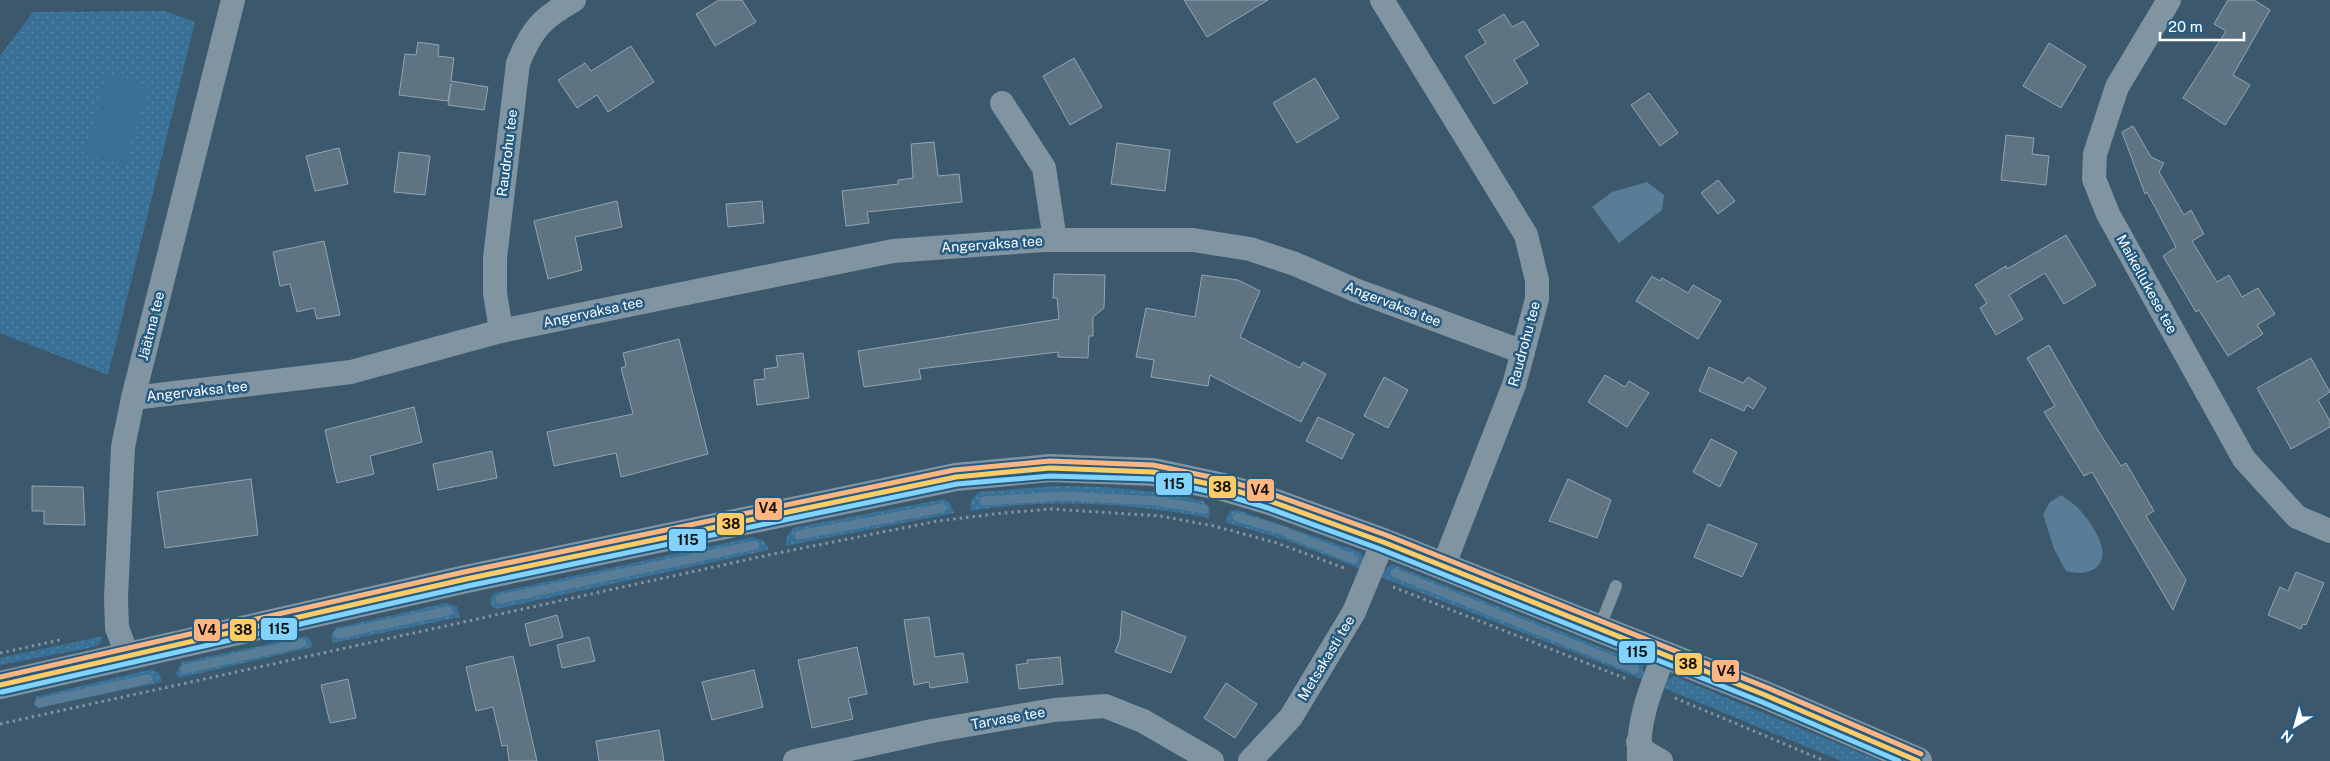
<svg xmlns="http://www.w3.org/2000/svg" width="2330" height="761" viewBox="0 0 2330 761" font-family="'Public Sans',sans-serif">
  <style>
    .grass { fill: url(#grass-dots) }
    .pitch { fill: #387096 }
    .water { fill: #597d97 }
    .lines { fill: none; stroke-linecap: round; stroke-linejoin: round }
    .stream { stroke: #597d97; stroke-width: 9 }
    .building { fill: #5e7483; stroke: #94a5b1 }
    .path { stroke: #8194a2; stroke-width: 3; stroke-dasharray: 2.5 4; stroke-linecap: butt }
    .service { stroke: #8194a2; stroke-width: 12 }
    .minor { stroke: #8194a2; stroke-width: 24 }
    .tertiary { stroke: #8194a2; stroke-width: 28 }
    .bus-1-casing { stroke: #265b81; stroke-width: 9 }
    .bus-2-casing { stroke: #265b81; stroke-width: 9 }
    .bus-3-casing { stroke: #265b81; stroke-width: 9 }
    .bus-1 { stroke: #fdcc66; stroke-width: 5 }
    .bus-2 { stroke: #82d3fc; stroke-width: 5 }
    .bus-3 { stroke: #ffb580; stroke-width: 5 }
    .labels { text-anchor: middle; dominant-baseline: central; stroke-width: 5; stroke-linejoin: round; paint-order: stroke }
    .street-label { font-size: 14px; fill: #fff; stroke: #265b81 }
    .line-badge { stroke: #265b81; stroke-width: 2 }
    .pale-badge-label { font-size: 14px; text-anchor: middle; font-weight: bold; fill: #111 }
  </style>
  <defs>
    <pattern id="grass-dots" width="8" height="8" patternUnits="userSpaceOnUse" patternTransform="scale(1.25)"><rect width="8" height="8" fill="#387096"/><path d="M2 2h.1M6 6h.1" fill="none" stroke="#5685a6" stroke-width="1.8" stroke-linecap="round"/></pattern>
  </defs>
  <rect width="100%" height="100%" fill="#3b586c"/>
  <g class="grass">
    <path d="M165,11l30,11 -87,353 -108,-42v-277l33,-44z"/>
    <path d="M1057,486c50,0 98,4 147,15l6,8 -1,9c-80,-15 -159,-20 -239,-7l1,-10 7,-9z"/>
    <path d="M944,499l6,4 4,10 -169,33 2,-9 6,-9z"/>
    <path d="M1238,510l122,42 4,6v12l-78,-30 -61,-18 5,-11z"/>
    <path d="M753,537l12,5 4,8 -272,59 -5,-2 -2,-8 4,-6z"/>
    <path d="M1392,564l251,100 1,16 -266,-104z"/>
    <path d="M446,603l11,4 3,10 -127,26 -2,-7 4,-8z"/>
    <path d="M306,636l5,5 2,6 -134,31 -3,-5 6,-11z"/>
    <path d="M99,637h4l-3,6 -6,4 -94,18v-7z"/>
    <path d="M152,669l7,4 3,9 -124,26 -3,-11z"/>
    <path d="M1674,676l206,85h-39l-180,-74 4,-6z"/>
  </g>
  <path class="pitch" d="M107,74l41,11 -22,80 -41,-11z"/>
  <g class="water">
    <path d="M1647,182l17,13 -2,15 -43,33 -27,-36 20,-15z"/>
    <path d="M2061,495c15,8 31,27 38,44 12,27 -9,39 -33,32l-12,-22 -11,-35 7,-12z"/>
  </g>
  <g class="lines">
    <g class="stream">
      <path d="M984,501l78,-5 95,5 47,8"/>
      <path d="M1237,517l44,13 73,29"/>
      <path d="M799,535l143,-27"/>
      <path d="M1395,573l240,96"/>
      <path d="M500,599l255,-54"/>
      <path d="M338,634l110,-23"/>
      <path d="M185,669l117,-26"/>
      <path d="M39,703l109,-24"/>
    </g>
  </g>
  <g class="building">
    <path d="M719,0h23l14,22 -41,24 -19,-32z"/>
    <path d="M1184,0h84l-61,37z"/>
    <path d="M2228,0h26l16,10 -37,65 17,10 -25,40 -42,-27 43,-67 -12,-7z"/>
    <path d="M1504,14l8,13 12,-6 15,24 -25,15 14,23 -34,21 -29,-48 21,-13 -8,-13z"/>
    <path d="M418,42l21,3 -1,11 16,2 -3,23 37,6 -4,23 -36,-5 3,-21 -3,17 -49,-6 6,-41 11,1z"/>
    <path d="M2049,43l37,23 -25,42 -38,-22z"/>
    <path d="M631,46l23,36 -46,30 -11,-17 -20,13 -19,-28 27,-17 6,8z"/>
    <path d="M1074,58l28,49 -32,18 -27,-49z"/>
    <path d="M1315,78l24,40 -42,25 -24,-40z"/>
    <path d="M1649,93l29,40 -18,13 -29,-41z"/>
    <path d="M2133,126l18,31 13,6 -5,9 25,43 7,-5 13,24 -12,7 25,41 12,-7 13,22 16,-9 17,26 -18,11 6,9 -35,22 -29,-46 -3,2 -33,-56 13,-9 -29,-55 -2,2 -23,-62z"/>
    <path d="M2006,135l28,3 -2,16 17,2 -3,29 -45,-5z"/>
    <path d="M934,142l4,34 21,-2 3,28 -95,10 2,11 -23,3 -4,-35 56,-7v-4l15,-2 -2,-34z"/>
    <path d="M1117,143l53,7 -5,41 -54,-7z"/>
    <path d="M339,148l9,36 -33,7 -9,-35z"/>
    <path d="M399,152l31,4 -5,39 -31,-3z"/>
    <path d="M1718,180l17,21 -17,13 -17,-21z"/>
    <path d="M617,201l5,26 -47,10 7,33 -34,9 -14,-58z"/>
    <path d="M762,201l2,22 -36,4 -2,-23z"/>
    <path d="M2066,235l30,50 -32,19 -19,-31 -36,22 14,24 -27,16 -16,-27 7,-5 -12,-18 31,-19 1,3z"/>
    <path d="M324,241l16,74 -23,4 -3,-11 -17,4 -7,-28 -10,2 -7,-34z"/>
    <path d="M1054,274l51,1 -1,33 -11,9v19h-4l-1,22 -30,-1v-5l-139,17 2,10 -57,8 -6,-36 201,-32 -2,-21h-4z"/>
    <path d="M1202,275l36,5 22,11 -20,46 60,31 3,-6 23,12 -25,48 -91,-47 -2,11 -57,-9 3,-17 -18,-3 10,-49 49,9z"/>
    <path d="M1652,276l8,5 2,-3 26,15 5,-8 28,16 -23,38 -62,-38z"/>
    <path d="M679,339l29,115 -87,23 -5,-24 -62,13 -7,-34 86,-18 -12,-46 5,-2 -3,-13z"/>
    <path d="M2049,345l50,87 22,34 5,-3 28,48 -8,5 40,64 -13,30 -81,-138 -8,4 -40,-64 11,-6 -28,-48z"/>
    <path d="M803,353l6,45 -52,7 -3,-25 11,-1 -1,-10 14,-2 -2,-11z"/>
    <path d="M2311,358l19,34 -12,8 12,21v6l-39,22 -34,-61z"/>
    <path d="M1709,367l34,16 5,-6 18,11 -13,21 -6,-4 -3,6 -45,-20z"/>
    <path d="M1605,375l20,12 4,-6 20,12 -22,34 -39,-25z"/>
    <path d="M1384,377l24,13 -20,38 -24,-12z"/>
    <path d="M414,407l8,35 -52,14 4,18 -37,9 -12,-53z"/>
    <path d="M1318,417l36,17 -12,25 -36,-18z"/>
    <path d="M1711,439l26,13 -17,35 -27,-15z"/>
    <path d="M492,451l5,27 -59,12 -5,-26z"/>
    <path d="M251,479l7,56 -93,13 -8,-56z"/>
    <path d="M1568,479l43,21 -14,38 -48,-17z"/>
    <path d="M32,486l51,1 2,38 -41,-1v-13h-12z"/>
    <path d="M1708,524l49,20 -15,33 -48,-20z"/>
    <path d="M2296,572l28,11 -18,42 -3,-1 -2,5 -33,-14 12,-28 8,4z"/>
    <path d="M1122,611l64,26 -15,36 -56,-21 5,-13z"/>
    <path d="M557,615l6,22 -33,9 -5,-22z"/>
    <path d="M929,617l6,40 28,-4 5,29 -38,6 -1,-6 -15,3 -10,-65z"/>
    <path d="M589,637l6,24 -33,7 -5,-23z"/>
    <path d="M857,647l10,47 -19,4 5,21 -41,9 -14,-68z"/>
    <path d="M513,656l24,105h-28l-2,-16 -5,1 -9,-39 -17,4 -10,-44z"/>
    <path d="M1060,657l3,27 -44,5 -3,-24 12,-2 -1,-3z"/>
    <path d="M754,670l9,37 -51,13 -10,-38z"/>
    <path d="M348,679l8,39 -26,5 -9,-38z"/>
    <path d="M1226,683l31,21 -22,34 -31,-20z"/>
    <path d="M659,730l5,31h-65l-3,-20z"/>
  </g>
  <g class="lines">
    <g class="path">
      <path d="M1393,587l234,92"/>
      <path d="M0,653l60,-13"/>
      <path d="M1675,698l150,63"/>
      <path d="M0,724l773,-170 165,-33 65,-8 48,-4 109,7 54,10 63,17 67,25"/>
    </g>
    <path class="service" d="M1599,629l17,-43"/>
    <g class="minor">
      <path d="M1382,0l144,235 11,45v19l-23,86 -71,182"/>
      <path d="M2169,0l-52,87 -22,67 -1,25 14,35 136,245 53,58 33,14"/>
      <path d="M1002,103l42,65 11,72"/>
      <path d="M501,331l-6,-38v-35l23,-195c14,-34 24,-45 56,-63"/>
      <path d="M133,398l218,-26 150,-41 392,-80 151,-11h149l57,9 45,15 60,26 168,62"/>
      <path d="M128,657l-11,-29 -1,-30 7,-151 10,-49 100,-398"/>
      <path d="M1638,742l6,9 17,10"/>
      <path d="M795,761l137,-30 122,-21 51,-4 38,15 69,40"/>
      <path d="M1250,761l41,-44 63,-105 29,-70"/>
      <path d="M1639,761c-2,-39 11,-71 25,-106"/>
    </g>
    <path class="tertiary" d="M0,685l466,-106 490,-102 94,-9 103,4 70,15 47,14 113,41 382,153 153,66"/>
    <defs>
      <path id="bus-1" d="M0,685l466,-106 490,-102 94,-9 103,4 70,15 47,14 113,41 382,153 153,66"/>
      <path id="bus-2" d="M2,692l466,-106 489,-102 93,-8 102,3 69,15 47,14 112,41 382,153 137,59"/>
      <path id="bus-3" d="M0,677l464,-105 490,-102 96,-9 103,4 72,15 47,14 114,41 382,153 153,66"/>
    </defs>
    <use href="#bus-1" class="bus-1-casing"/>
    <use href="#bus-2" class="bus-2-casing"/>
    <use href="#bus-3" class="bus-3-casing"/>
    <use href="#bus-1" class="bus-1"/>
    <use href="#bus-2" class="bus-2"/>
    <use href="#bus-3" class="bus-3"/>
  </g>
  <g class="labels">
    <g class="street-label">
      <text transform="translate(507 153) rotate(-83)">Raudrohu tee</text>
      <text transform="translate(992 244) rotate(-4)">Angervaksa tee</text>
      <text transform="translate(2147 284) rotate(61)">Maikellukese tee</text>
      <text transform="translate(1393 304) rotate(21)">Angervaksa tee</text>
      <text transform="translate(593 312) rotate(-12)">Angervaksa tee</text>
      <text transform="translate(151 326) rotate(-76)">Jäätma tee</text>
      <text transform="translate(1524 344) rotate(-75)">Raudrohu tee</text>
      <text transform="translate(197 391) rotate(-6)">Angervaksa tee</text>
      <text transform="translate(1326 658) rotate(-59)">Metsakasti tee</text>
      <text transform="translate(1008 718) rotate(-10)">Tarvase tee</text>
    </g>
  </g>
  <g class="line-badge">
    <rect x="1155" y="472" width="38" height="24" rx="5" fill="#82d3fc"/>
    <rect x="1208" y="475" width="29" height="24" rx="5" fill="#fdcc66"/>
    <rect x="1246" y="478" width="29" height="24" rx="5" fill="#ffb580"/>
    <rect x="754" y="497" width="29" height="24" rx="5" fill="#ffb580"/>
    <rect x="716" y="512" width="29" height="24" rx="5" fill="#fdcc66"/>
    <rect x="668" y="528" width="39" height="24" rx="5" fill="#82d3fc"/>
    <rect x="260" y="617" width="38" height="24" rx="5" fill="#82d3fc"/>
    <rect x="229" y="618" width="28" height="24" rx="5" fill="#fdcc66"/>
    <rect x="193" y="618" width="28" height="24" rx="5" fill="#ffb580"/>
    <rect x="1618" y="640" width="38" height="24" rx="5" fill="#82d3fc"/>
    <rect x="1674" y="652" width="29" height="24" rx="5" fill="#fdcc66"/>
    <rect x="1711" y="659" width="29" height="24" rx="5" fill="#ffb580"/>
  </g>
  <g class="pale-badge-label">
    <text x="1174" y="489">115</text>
    <text x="1222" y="492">38</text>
    <text x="1260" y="495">V4</text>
    <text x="768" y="513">V4</text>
    <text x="731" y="529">38</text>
    <text x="688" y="545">115</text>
    <text x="279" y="634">115</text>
    <text x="243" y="635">38</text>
    <text x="207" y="635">V4</text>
    <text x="1637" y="657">115</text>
    <text x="1688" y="669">38</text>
    <text x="1726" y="676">V4</text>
  </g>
  <g transform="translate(2295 726) rotate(217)" stroke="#265b81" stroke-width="4" paint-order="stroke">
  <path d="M0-4L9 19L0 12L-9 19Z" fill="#ffffff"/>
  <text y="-8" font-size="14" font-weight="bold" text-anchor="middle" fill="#ffffff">N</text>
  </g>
  <path d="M2160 32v8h84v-8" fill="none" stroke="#ffffff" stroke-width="2.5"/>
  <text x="2168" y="32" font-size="15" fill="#ffffff" stroke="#265b81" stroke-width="4" paint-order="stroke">20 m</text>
</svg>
